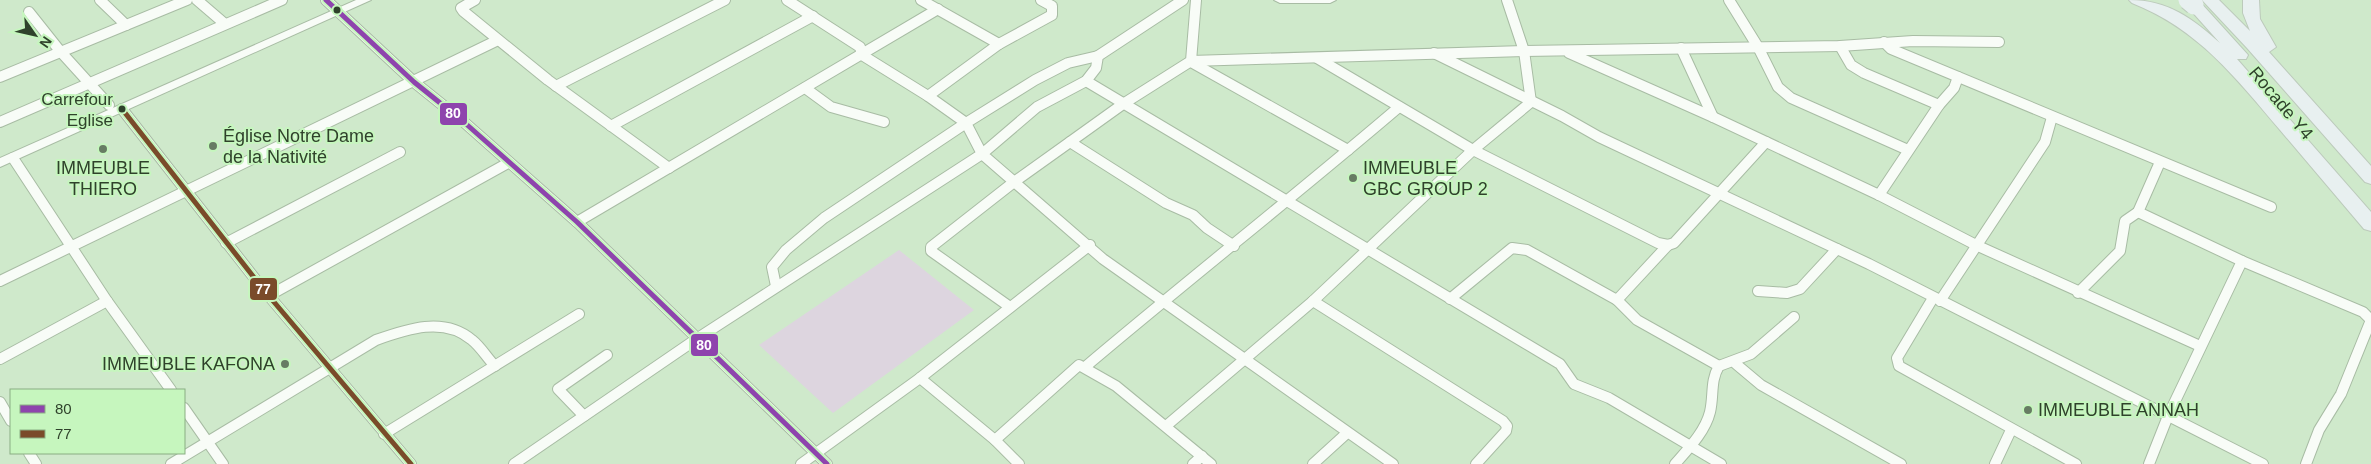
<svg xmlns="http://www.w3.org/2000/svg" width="2371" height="464" viewBox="0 0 2371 464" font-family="Arial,sans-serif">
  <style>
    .green { fill: #ddd5df }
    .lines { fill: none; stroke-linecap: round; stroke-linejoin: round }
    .street-casing { stroke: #a8bca4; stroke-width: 12 }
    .secondary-casing { stroke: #a8bca4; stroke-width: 2 }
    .highway-casing { stroke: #bccabb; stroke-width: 2 }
    .street { stroke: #f8fcf7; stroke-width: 10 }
    .secondary { fill: #f8fcf7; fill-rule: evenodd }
    .highway { fill: #e8f0f0; fill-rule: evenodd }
    .highway-bridge-casing { stroke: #bccabb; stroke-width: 21; stroke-linecap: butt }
    .highway-bridge { stroke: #e8f0f0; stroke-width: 19 }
    .bus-1-casing { stroke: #c6f6be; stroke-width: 9 }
    .bus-2-casing { stroke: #c6f6be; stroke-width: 9 }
    .bus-1 { stroke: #8e44ad; stroke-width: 5 }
    .bus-2 { stroke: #7a4b2a; stroke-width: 5 }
    .bus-dot { fill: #2f422b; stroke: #c6f6be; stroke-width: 2 }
    .poi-dot { fill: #677c63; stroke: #c6f6be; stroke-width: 2 }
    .labels { text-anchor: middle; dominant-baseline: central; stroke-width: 4; stroke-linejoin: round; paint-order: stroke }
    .bus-label { font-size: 17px; fill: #2f422b; stroke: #c6f6be; text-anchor: end }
    .street-label { font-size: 18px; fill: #2f422b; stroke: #c6f6be }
    .poi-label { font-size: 18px; fill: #2f422b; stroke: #c6f6be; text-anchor: start }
    .line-badge { stroke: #c6f6be; stroke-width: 2 }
    .badge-label { font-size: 14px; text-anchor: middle; font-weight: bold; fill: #fff }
  </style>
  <rect width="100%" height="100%" fill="#cfe9cb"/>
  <path class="green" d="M899,250l75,60 -141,103 -74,-68z"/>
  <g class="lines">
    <defs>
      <g id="street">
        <path d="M100,0l26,25"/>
        <path d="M197,0l28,24"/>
        <path d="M326,0l88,82 51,41 112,99 250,242"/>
        <path d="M475,0l-14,8 2,3 85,69 121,88"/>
        <path d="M787,0l73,47 2,8 66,41"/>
        <path d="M1183,0l-85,56 -2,12 -10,13 -49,26 -55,47 121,105 290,205"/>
        <path d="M1196,0l-5,61 -68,43 -53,38 96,61 27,12 14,13 27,18"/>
        <path d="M1729,0l29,47 20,40 13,11 117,52"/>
        <path d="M29,12l31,39 49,54"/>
        <path d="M1884,42l7,7 380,158"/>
        <path d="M999,44l53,-29v-9l-11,-6"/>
        <path d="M1840,46l11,19 13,8 75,32"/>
        <path d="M1681,48l32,69"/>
        <path d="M1434,53l128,63 37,21 270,127 394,200"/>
        <path d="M1569,53l144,64 166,78 99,51 222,100"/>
        <path d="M1317,58l156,92 185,93 10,2 6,-2 92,-101"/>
        <path d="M1191,61l333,-10 316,-5 73,-5 86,1"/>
        <path d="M1191,62l157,88"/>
        <path d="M0,77l187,-77"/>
        <path d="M1086,81l474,283 14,20 35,14 112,66"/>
        <path d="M556,86l169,-86"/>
        <path d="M805,88l26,19 53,15"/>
        <path d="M122,109l141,180 148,175"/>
        <path d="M0,122l282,-122"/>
        <path d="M611,126l202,-110"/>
        <path d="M13,158l94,143 64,89"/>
        <path d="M1879,195l60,-90 15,-17 4,-11"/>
        <path d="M2138,212l104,49"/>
        <path d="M577,222l361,-213"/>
        <path d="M226,243l174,-91"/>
        <path d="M0,281l498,-241"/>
        <path d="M776,286l-4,-19 14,-17 38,-32 142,-95 -38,-27 71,-52 -78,-44"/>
        <path d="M1758,291l29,2 13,-4 37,-40"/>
        <path d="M2078,293l42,-42 5,-30 13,-9 22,-50"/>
        <path d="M270,295l238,-132"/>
        <path d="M1933,298l-36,60 2,8 177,98"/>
        <path d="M1450,299l62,-51 15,2 90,50 51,-55"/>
        <path d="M1617,300l20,20 82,46"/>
        <path d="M1313,301l190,120 4,5 -1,5 -30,33"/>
        <path d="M1940,301l105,-159 7,-25"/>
        <path d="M1010,307l-79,-56v-4l83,-65 56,-40"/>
        <path d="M0,359l107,-58"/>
        <path d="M1736,364l25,21 140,79"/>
        <path d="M1085,367c104,-88 211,-172 314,-260"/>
        <path d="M920,378l75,62 24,24"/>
        <path d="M0,402l11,19"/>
        <path d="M184,408l39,56"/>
        <path d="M584,416l-26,-27 49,-34"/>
        <path d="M1166,426l147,-125 160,-151 58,-48 -7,-51 -17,-51"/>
        <path d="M384,434l195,-120"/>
        <path d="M995,440l84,-75 37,21 95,78"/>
        <path d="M29,453l7,11"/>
        <path d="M171,464l205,-124c31,-11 68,-24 96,0 9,7 15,18 23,26"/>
        <path d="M514,464l184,-126 284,-184 -16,-31 69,-43 33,-17 30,-7"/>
        <path d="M801,464l119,-86 170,-133"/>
        <path d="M1193,464l9,-8"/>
        <path d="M1313,464l34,-31"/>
        <path d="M1675,464c13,-15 30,-32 35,-52 4,-17 0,-31 9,-46l32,-12 43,-37"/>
        <path d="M1995,464l16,-34"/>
        <path d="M2149,464l19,-48 74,-155 121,51 8,8"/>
        <path d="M2306,464l13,-34 22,-36 30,-74"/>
      </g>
      <g id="secondary">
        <path d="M356,0h15l-371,167v-9z"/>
        <path d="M1274,0h62l-6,3h-50z"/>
      </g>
      <g id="highway">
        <path d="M2129,0c39,0 63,18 91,43l-34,-38 8,-5 6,2 48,53 -2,4h-9l134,153v19l-7,-2c-28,-33 -56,-66 -84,-99 -45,-53 -82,-101 -148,-127z"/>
        <path d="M2202,0h17l31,31 -7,-18v-13h16l1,19 16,28 -7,5 102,114v18l-6,-2 -118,-134z"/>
      </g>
    </defs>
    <use href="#street" class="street-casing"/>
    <use href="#secondary" class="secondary-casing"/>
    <use href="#highway" class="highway-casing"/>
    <use href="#street" class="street"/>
    <use href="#secondary" class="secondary"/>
    <use href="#highway" class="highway"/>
    <defs>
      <path id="highway-bridge" d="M2188,0l6,5"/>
    </defs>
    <use href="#highway-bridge" class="highway-bridge-casing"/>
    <use href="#highway-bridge" class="highway-bridge"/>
    <defs>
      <path id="bus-1" d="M326,0l88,82 51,41 112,99 250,242"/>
      <path id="bus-2" d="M122,109l141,180 148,175"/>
    </defs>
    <use href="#bus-1" class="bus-1-casing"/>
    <use href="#bus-2" class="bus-2-casing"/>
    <use href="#bus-1" class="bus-1"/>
    <use href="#bus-2" class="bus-2"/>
  </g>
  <g class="bus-dot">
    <circle cx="337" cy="10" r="4.5"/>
    <circle cx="122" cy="109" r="4.5"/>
  </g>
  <g class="poi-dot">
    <circle cx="213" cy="146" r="5"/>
    <circle cx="103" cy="149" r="5"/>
    <circle cx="1353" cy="178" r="5"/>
    <circle cx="285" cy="364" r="5"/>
    <circle cx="2028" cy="410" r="5"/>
  </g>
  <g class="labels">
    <g class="bus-label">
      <text x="113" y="99">Carrefour<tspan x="113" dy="21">Eglise</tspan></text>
    </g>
    <g class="street-label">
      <text transform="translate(2281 103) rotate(50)">Rocade Y4</text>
    </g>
    <g class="poi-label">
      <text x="223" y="136">Église Notre Dame<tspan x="223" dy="21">de la Nativité</tspan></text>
      <text x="103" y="168" text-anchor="middle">IMMEUBLE<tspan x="103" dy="21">THIERO</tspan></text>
      <text x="1363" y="168">IMMEUBLE<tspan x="1363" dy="21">GBC GROUP 2</tspan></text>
      <text x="275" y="364" text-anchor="end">IMMEUBLE KAFONA</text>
      <text x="2038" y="410">IMMEUBLE ANNAH</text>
    </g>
  </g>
  <g class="line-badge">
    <rect x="439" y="102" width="29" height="24" rx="5" fill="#8e44ad"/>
    <rect x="249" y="277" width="29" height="24" rx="5" fill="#7a4b2a"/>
    <rect x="690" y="333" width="29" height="24" rx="5" fill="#8e44ad"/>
  </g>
  <g class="badge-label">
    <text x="453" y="118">80</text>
    <text x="263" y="294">77</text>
    <text x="704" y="350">80</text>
  </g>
  <rect x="10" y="389" width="175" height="65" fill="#c6f6be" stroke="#8aae83"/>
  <rect x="20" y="405" width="25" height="8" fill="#8e44ad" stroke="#8aae83"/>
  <text x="55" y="414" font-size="15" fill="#2f422b">80</text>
  <rect x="20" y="430" width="25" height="8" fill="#7a4b2a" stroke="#8aae83"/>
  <text x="55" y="439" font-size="15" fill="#2f422b">77</text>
  <g transform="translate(35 35) rotate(124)" stroke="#c6f6be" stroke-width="4" paint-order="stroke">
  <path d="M0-4L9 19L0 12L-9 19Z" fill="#2f422b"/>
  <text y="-8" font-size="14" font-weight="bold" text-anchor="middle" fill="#2f422b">N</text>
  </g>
</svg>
